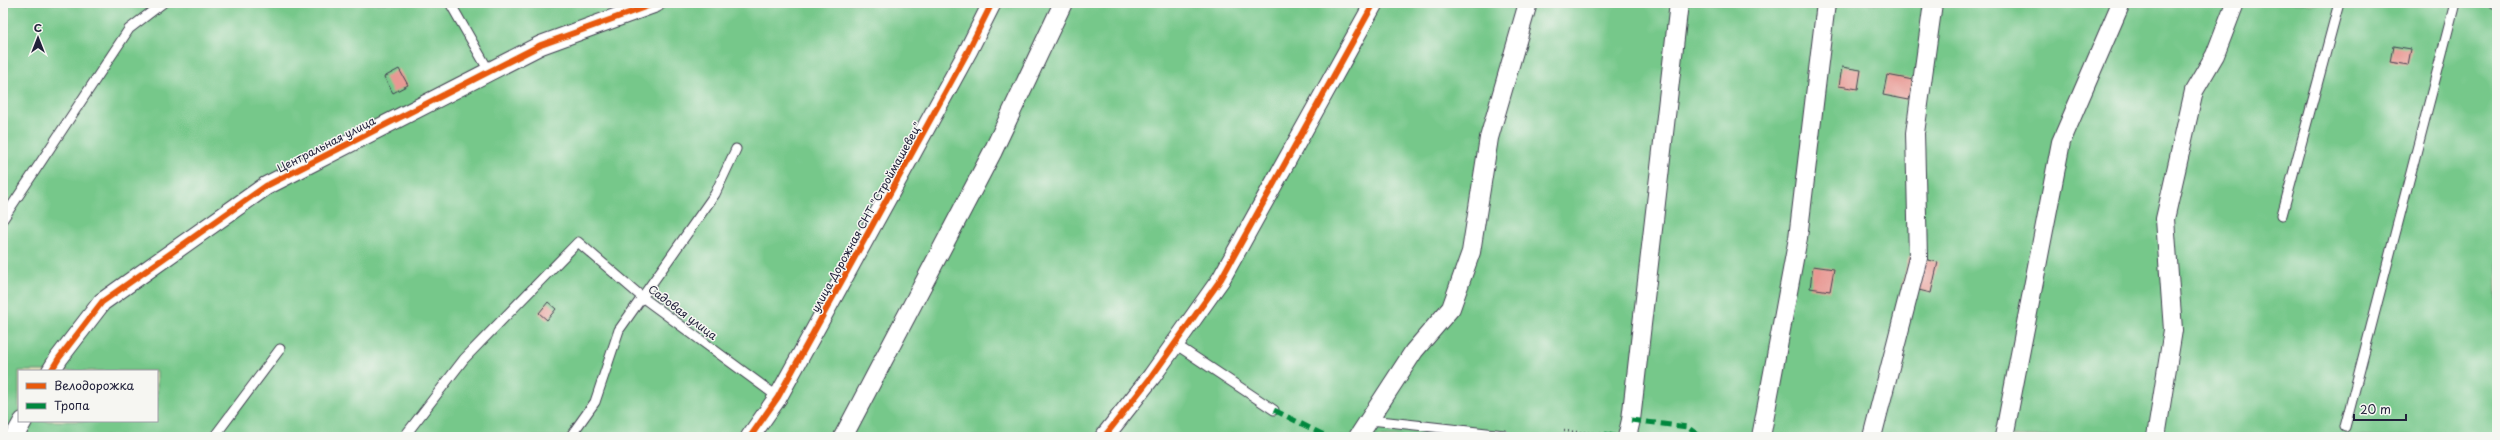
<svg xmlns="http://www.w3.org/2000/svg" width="2500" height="440" viewBox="0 0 2500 440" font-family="'Playpen Sans',sans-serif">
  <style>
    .garden { fill: #76c88a; stroke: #4c7562; fill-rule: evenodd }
    .building { fill: #e89893 }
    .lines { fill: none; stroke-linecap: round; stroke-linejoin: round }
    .service-casing { stroke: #403f4f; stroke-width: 11 }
    .minor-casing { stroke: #403f4f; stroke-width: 20 }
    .path { stroke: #403f4f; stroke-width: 2.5; stroke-dasharray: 1 3; stroke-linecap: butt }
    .service { stroke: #fff; stroke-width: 9 }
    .minor { stroke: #fff; stroke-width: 18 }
    .quiet { stroke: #00873e; stroke-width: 5; stroke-dasharray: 10 5; stroke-linecap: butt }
    .cycleway-casing { stroke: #f6f6f2; stroke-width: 8 }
    .cycleway { stroke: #e8590c; stroke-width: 6 }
    .labels { text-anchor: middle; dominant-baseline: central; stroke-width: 3; stroke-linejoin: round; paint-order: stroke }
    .street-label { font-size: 11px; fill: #22223b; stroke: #f6f6f2 }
  </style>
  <rect width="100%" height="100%" fill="#f6f6f2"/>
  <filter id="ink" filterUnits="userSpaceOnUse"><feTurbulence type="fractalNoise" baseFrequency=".025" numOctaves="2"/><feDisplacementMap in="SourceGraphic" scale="8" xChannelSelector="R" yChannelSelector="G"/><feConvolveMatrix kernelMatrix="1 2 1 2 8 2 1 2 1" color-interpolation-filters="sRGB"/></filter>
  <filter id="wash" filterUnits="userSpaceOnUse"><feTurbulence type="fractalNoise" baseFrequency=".012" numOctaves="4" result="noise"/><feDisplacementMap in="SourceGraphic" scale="16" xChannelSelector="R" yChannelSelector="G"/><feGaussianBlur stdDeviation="0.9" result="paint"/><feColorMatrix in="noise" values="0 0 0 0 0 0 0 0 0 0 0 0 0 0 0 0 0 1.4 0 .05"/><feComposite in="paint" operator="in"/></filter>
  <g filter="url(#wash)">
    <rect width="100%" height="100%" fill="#e8e1c0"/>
    <path class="garden" d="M3,3h2494v434h-2494zM19,371h138v50h-138z"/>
    <g id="blocks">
      <g class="building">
        <path d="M2393,46l18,3 -3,16 -18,-3z"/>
        <path d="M1842,67l19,3 -3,19 -19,-3z"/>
        <path d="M399,69l9,16 -15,8 -9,-16z"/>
        <path d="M1887,75l26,5 -4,20 -26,-5z"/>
        <path d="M1909,256l29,6 -7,31 -29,-7z"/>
        <path d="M1813,266l21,3 -4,22 -20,-3z"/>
        <path d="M548,302l8,7 -9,11 -8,-7z"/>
      </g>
    </g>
  </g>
  <g filter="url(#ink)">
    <use href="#blocks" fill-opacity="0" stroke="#403f4f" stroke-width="1"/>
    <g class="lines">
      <defs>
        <g id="service">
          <path d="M450,3l39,68"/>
          <path d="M2494,3l3,1"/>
          <path d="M2282,215l57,-212"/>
          <path d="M3,219l126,-190 34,-26"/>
          <path d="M1175,344l99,66"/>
          <path d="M1371,420l133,15"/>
          <path d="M2345,427l110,-424"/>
          <path d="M214,437l66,-88"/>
          <path d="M404,437l60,-78 114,-117 64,55 136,100"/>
          <path d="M570,437l25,-35 24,-72 96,-136 21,-45"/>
        </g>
        <g id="minor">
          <path d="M51,371l8,-13 43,-56 164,-116 275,-141 115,-42"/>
          <path d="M14,437l9,-16"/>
          <path d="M750,437l28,-40 190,-346 24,-48"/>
          <path d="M843,437l150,-286 70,-148"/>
          <path d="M1104,437l48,-61 69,-97 153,-276"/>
          <path d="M1358,437l56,-86 37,-43 20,-56 18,-114 39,-135"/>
          <path d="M1627,437l4,-17 48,-417"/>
          <path d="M1761,437l37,-199 28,-235"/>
          <path d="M1872,437l46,-179 -3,-125 18,-130"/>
          <path d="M2004,437l57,-295 60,-139"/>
          <path d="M2156,437l17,-107 -8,-111 29,-128 21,-36 20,-52"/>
        </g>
      </defs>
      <use href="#service" class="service-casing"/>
      <use href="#minor" class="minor-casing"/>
      <path class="path" d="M1564,431l41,3"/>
      <use href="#service" class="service"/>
      <use href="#minor" class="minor"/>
      <g class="quiet">
        <path d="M1274,410l54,27"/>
        <path d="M1631,420l56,7 14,10"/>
        <path d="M1605,434l14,3"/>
      </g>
      <defs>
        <g id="cycleway">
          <path d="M51,371l8,-13 43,-56 164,-116 275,-141 115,-42"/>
          <path d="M750,437l28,-40 190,-346 24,-48"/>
          <path d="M1104,437l48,-61 69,-97 153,-276"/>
        </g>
      </defs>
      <use href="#cycleway" class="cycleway-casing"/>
      <use href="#cycleway" class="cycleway"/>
    </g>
  </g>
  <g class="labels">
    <g class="street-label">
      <text transform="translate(326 144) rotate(-27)">Центральная улица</text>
      <text transform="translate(866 217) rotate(-61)">улица Дорожная СНТ "Строймашевец"</text>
      <text transform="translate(683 312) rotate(37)">Садовая улица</text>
    </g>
  </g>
  <rect width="2500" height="440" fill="none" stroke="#f6f6f2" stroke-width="16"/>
  <rect x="18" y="370" width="140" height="52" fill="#f6f6f2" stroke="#a1a1a9"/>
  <rect x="26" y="383" width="20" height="6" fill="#e8590c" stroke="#a1a1a9"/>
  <text x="54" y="390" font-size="12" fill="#22223b">Велодорожка</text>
  <rect x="26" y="403" width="20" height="6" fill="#00873e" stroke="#a1a1a9"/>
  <text x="54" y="410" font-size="12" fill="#22223b">Тропа</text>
  <g transform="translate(38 38)" stroke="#f6f6f2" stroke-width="3" paint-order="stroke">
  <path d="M0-3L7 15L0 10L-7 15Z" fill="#22223b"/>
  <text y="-6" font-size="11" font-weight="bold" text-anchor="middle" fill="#22223b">С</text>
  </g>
  <path d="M2354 414v6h52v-6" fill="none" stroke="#22223b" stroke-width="2"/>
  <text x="2360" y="414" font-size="12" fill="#22223b" stroke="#f6f6f2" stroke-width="3" paint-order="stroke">20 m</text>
</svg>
